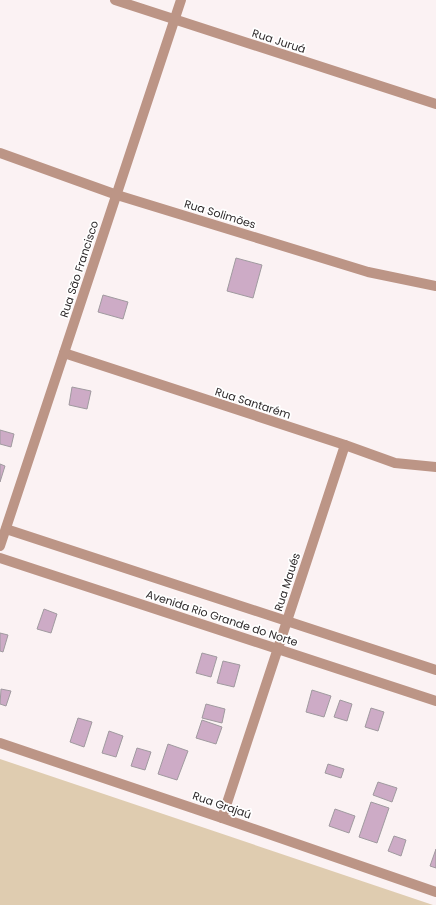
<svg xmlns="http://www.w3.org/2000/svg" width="436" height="905" viewBox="0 0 436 905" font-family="Poppins,sans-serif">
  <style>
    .green { fill: #dfccb0 }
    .building { fill: #cdabc6; stroke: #a09a9f }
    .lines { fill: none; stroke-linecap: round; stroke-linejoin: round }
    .street { stroke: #bc9586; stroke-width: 10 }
    .labels { text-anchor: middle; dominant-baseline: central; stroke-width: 3.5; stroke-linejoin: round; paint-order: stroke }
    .street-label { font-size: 11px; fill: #2e2a2b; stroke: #fff }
  </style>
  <rect width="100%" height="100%" fill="#fbf2f3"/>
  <path class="green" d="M0,759l433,146h-433z"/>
  <g class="building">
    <path d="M236,258l26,7 -9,33 -26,-7z"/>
    <path d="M103,295l25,7 -5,17 -25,-7z"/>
    <path d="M72,387l19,4 -4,18 -18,-4z"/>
    <path d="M0,430l14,4 -3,13 -11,-3z"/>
    <path d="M0,464l5,2 -5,16z"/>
    <path d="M44,609l13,5 -6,19 -14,-4z"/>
    <path d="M0,633l8,2 -5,17 -3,-1z"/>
    <path d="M202,653l15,4 -6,20 -15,-4z"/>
    <path d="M223,661l17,4 -6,22 -17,-4z"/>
    <path d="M1,689l10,2 -5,15 -6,-2z"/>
    <path d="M312,690l19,6 -7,21 -18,-5z"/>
    <path d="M340,700l12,4 -5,17 -13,-4z"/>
    <path d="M206,704l19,5 -3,14 -20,-5z"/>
    <path d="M371,708l13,4 -6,19 -13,-4z"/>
    <path d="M78,718l14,4 -8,25 -14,-5z"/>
    <path d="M202,720l20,7 -6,17 -20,-6z"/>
    <path d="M109,731l14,5 -7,21 -14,-4z"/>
    <path d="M168,744l20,7 -11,29 -19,-6z"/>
    <path d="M137,748l14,4 -6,18 -14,-4z"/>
    <path d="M328,764l16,5 -3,9 -16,-5z"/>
    <path d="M378,782l19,6 -5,14 -19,-7z"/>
    <path d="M371,802l18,6 -12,35 -18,-6z"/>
    <path d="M335,809l20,7 -6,17 -20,-7z"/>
    <path d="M394,836l12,4 -5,16 -13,-5z"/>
    <path d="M436,849v19l-6,-2z"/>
  </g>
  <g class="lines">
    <g class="street">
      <path d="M115,0l321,104"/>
      <path d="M0,153l117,42 251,77 68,14"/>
      <path d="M64,353l281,92 50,18 41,4"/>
      <path d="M6,529l430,141"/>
      <path d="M0,546l181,-546"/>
      <path d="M0,558l436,143"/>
      <path d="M0,743l222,75 214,74"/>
      <path d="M222,818l123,-373"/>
    </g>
  </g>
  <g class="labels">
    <g class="street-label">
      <text transform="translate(279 41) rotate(18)">Rua Juruá</text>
      <text transform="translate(220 214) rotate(17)">Rua Solimões</text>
      <text transform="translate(79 269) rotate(-72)">Rua São Francisco</text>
      <text transform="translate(253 403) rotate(18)">Rua Santarém</text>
      <text transform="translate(287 582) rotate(-72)">Rua Maués</text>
      <text transform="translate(222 618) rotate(18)">Avenida Rio Grande do Norte</text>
      <text transform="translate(222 805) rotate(19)">Rua Grajaú</text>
    </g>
  </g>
</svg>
